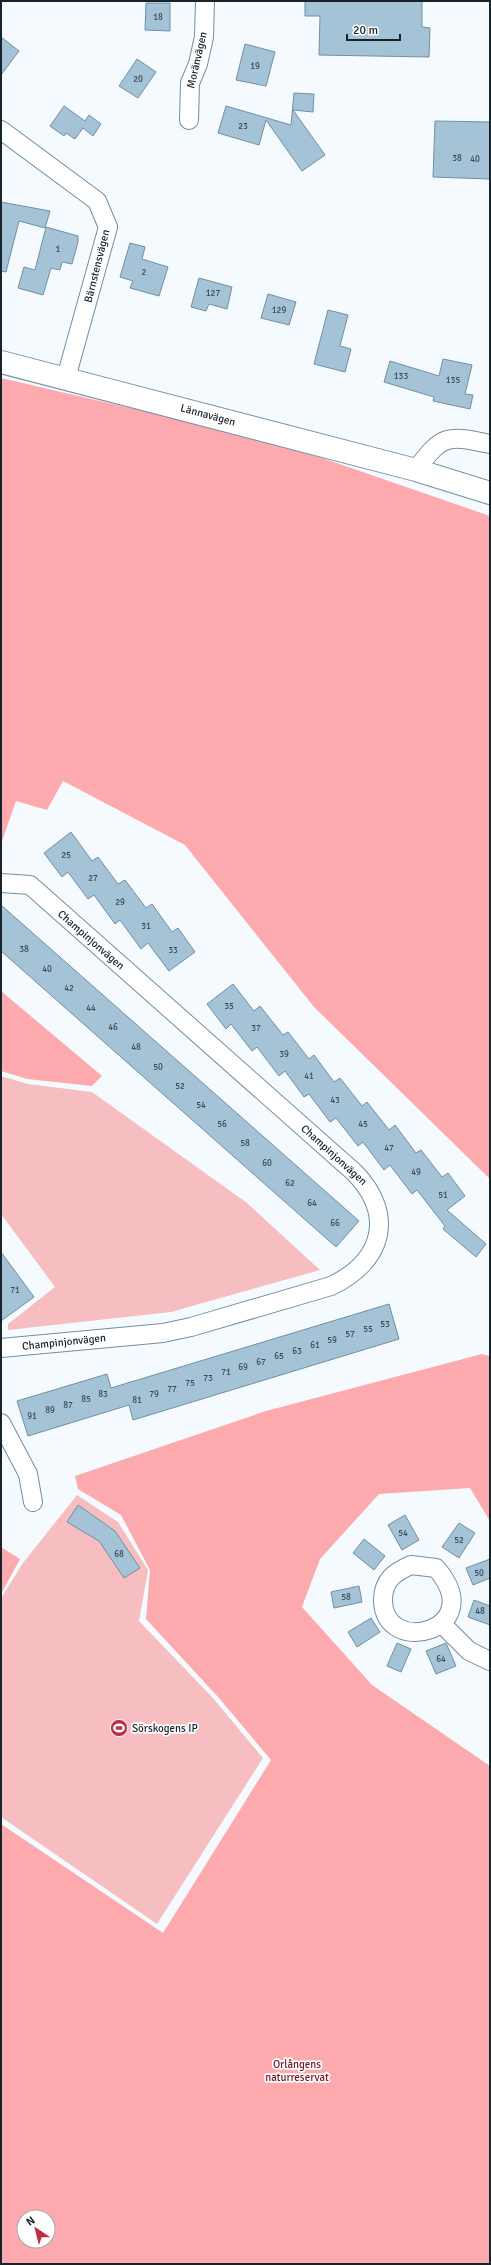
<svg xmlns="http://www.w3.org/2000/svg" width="491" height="2265" viewBox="0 0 491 2265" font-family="Signika,sans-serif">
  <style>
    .green { fill: #f6bec0 }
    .forest { fill: #fdaaae; fill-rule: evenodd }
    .building { fill: #a5c3d6; stroke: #728fa1 }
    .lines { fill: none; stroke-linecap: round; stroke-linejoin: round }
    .minor-casing { stroke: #728fa1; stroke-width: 20 }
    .secondary-casing { stroke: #728fa1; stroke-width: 24 }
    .minor { stroke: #fff; stroke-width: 18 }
    .secondary { stroke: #fff; stroke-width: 22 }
    .labels { text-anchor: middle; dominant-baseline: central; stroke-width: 3.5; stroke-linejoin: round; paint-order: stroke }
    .number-label { font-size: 9px; fill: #3b4c56 }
    .street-label { font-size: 11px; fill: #18242b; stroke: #fff }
    .poi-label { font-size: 11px; fill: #18242b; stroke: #fff; text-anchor: start }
    .park-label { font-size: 11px; fill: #6f1627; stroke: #fff }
  </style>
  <rect width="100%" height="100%" fill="#f4fafe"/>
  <g class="green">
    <path d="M1,1076l27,8 64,8 155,111 73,67 -149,42 -163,18v-6l47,-37 -54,-73z"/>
    <path d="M77,1495l41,27 30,48 -9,51 73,76 51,61 -106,166 -156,-107v-219l22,-35z"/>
  </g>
  <g class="forest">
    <path d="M1,378l275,64 214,74v663l-176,-172 -129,-162 -122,-64 -16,29 -31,-9 -15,43z"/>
    <path d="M1,991l101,85 -10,10 -65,-7 -26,-8z"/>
    <path d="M482,1354l8,2v165l-20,-33 -91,6 -59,65 -18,48 70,78 118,81v498h-489v-440l162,109 108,-173 -52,-62 -73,-79 4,-49 -29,-55 -43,-26 -3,-13 191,-65zM24,2217h24v24h-24z"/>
    <path d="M1,1547l19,12 -19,35z"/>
  </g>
  <g class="building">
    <path d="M305,1h117v26l8,1 -1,29 -110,-2 1,-39h-15z"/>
    <path d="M146,3h24v28l-25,-1z"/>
    <path d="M1,37l18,14 -18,24z"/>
    <path d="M245,44l30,8 -9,34 -30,-6z"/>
    <path d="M137,59l19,13 -18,26 -19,-12z"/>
    <path d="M294,93l20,1 -1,18 -20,-2 32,45 -23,16 -36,-51 -7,25 -41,-12 8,-27 65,19z"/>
    <path d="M64,106l21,15 4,-6 12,9 -8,12 -10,-8 -8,11 -9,-6 -2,3 -14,-10z"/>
    <path d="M435,121l55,1v57l-57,-2z"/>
    <path d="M1,202l49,9 -5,17 -26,-7 -13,51 -5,-1z"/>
    <path d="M46,227l32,9v6l-6,22 -10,-2 -2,8 -9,-2 -8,27 -25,-7 6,-21 11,3z"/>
    <path d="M130,243l15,4 -3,12 26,8 -9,29 -29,-8 3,-7 -13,-4z"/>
    <path d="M199,278l33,9 -5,22 -18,-5 -3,7 -15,-4z"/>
    <path d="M268,294l28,8 -7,23 -28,-7z"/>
    <path d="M328,310l20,5 -8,31 11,3 -6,23 -31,-8z"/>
    <path d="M443,359l29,6 -7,29 8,1 -3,14 -37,-8 1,-4 -50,-15 6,-21 49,15z"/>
    <path d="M71,832l21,29 6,-4 20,27 7,-4 21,28 6,-4 20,28 6,-4 17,24 -26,19 -21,-28 -7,6 -21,-29 -5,4 -21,-29 -6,4 -20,-27 -6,5 -18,-24z"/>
    <path d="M1,905l358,316 -23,26 -335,-296z"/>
    <path d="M233,984l21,27 6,-5 23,29 5,-3 21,27 5,-4 20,27 6,-4 22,28 5,-4 22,28 6,-5 21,28 5,-3 21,27 6,-4 17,23 -18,14 39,34 -10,13 -33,-28 2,-3 -28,-36 -5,4 -22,-29 -6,5 -21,-28 -5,4 -22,-28 -6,4 -21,-28 -5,3 -19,-26 -6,5 -22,-29 -5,4 -21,-27 -5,5 -19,-25z"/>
    <path d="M1,1252l33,45 -33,24z"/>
    <path d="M389,1304l10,35 -266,81 -4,-15 -101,31 -11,-35 90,-27 4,14z"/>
    <path d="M78,1505l37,26 25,37 -16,10 -25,-37 -32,-19z"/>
    <path d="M405,1515l14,25 -17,10 -14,-25z"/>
    <path d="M459,1523l16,10 -16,25 -17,-11z"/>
    <path d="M364,1539l21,17 -11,14 -21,-17z"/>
    <path d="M490,1559v19l-17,7 -7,-17z"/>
    <path d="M359,1586l3,16 -28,6 -3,-16z"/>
    <path d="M474,1600l16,6v19l-22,-8z"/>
    <path d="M371,1618l9,14 -23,15 -9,-15z"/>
    <path d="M397,1643l14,6 -10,23 -14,-6z"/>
    <path d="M446,1643l10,23 -20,8 -10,-23z"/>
  </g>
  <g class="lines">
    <defs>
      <g id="minor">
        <path d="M189,120l1,-37 8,-19 6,-27 1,-36"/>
        <path d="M1,130l96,71 11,26 -42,151"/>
        <path d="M416,470c26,-36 32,-35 74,-26"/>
        <path d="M1,883l29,2 325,288c41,43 27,89 -24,113l-140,41 -28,6 -162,15"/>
        <path d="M1,1423l27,51 5,28"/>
        <path d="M411,1565l25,3c55,63 -53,90 -53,32 0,-20 12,-28 28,-35z"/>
        <path d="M442,1624l27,27 21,10"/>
      </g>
      <path id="secondary" d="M1,362l415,108 74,23"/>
    </defs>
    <use href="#minor" class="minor-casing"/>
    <use href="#secondary" class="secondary-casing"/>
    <use href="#minor" class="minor"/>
    <use href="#secondary" class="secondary"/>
  </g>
  <defs>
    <symbol id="stadium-disc" viewBox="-11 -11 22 22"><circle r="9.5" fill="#bf2e49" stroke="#fff"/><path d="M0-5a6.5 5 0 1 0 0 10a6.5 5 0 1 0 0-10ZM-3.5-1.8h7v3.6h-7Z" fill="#fff"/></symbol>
  </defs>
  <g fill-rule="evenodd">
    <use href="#stadium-disc" x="109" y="1718" width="20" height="20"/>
  </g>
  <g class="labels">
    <g class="number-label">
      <text x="158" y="17">18</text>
      <text x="255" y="66">19</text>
      <text x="138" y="79">20</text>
      <text x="243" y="126">23</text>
      <text x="457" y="158">38</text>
      <text x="475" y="159">40</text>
      <text x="58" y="249">1</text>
      <text x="144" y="272">2</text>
      <text x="213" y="293">127</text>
      <text x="279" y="310">129</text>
      <text x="401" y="376">133</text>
      <text x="453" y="380">135</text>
      <text x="66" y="855">25</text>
      <text x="93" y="878">27</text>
      <text x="120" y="902">29</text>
      <text x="146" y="926">31</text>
      <text x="24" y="949">38</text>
      <text x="173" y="950">33</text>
      <text x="47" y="969">40</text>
      <text x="69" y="988">42</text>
      <text x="229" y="1006">35</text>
      <text x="91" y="1008">44</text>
      <text x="113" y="1027">46</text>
      <text x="256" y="1028">37</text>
      <text x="136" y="1047">48</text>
      <text x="284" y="1054">39</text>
      <text x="158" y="1067">50</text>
      <text x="309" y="1076">41</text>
      <text x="180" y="1086">52</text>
      <text x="335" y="1100">43</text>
      <text x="201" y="1105">54</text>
      <text x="222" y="1124">56</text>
      <text x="363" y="1124">45</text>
      <text x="245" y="1143">58</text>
      <text x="389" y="1148">47</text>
      <text x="267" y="1163">60</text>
      <text x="416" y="1172">49</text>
      <text x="290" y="1183">62</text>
      <text x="443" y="1195">51</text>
      <text x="312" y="1203">64</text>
      <text x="335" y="1223">66</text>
      <text x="15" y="1290">71</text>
      <text x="385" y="1324">53</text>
      <text x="368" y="1329">55</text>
      <text x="350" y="1334">57</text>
      <text x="332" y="1340">59</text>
      <text x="315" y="1345">61</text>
      <text x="297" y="1351">63</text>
      <text x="279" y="1356">65</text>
      <text x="261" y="1362">67</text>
      <text x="243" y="1367">69</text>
      <text x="226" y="1372">71</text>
      <text x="208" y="1378">73</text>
      <text x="190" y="1383">75</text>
      <text x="172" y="1389">77</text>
      <text x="103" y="1394">83</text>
      <text x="154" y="1394">79</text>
      <text x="86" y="1399">85</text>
      <text x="137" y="1400">81</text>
      <text x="68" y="1405">87</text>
      <text x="50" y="1410">89</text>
      <text x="32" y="1416">91</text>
      <text x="403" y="1533">54</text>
      <text x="459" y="1540">52</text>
      <text x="119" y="1554">68</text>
      <text x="479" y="1573">50</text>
      <text x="346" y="1597">58</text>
      <text x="480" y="1611">48</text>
      <text x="441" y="1659">64</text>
    </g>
    <g class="street-label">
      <text transform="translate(197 60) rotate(-77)">Moränvägen</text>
      <text transform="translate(97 266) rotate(-76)">Bärnstensvägen</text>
      <text transform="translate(208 415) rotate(15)">Lännavägen</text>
      <text transform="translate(91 940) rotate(41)">Champinjonvägen</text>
      <text transform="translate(334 1155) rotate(42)">Champinjonvägen</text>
      <text transform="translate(64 1342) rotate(-6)">Champinjonvägen</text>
    </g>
    <g class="poi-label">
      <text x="132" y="1728">Sörskogens IP</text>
    </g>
    <g class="park-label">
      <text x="297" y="2064">Orlångens<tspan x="297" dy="13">naturreservat</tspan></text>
    </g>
  </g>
  <rect width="491" height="2265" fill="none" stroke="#18242b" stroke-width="4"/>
  <g transform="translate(36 2229) rotate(325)"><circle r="19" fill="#ffffff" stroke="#a3a7aa"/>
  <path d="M0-3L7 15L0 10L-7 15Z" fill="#bf2e49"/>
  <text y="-6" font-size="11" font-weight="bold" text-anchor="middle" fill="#18242b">N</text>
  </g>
  <path d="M347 34v6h53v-6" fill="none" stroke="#18242b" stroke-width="2"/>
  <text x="353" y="34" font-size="12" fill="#18242b" stroke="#ffffff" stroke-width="3" paint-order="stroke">20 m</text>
</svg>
